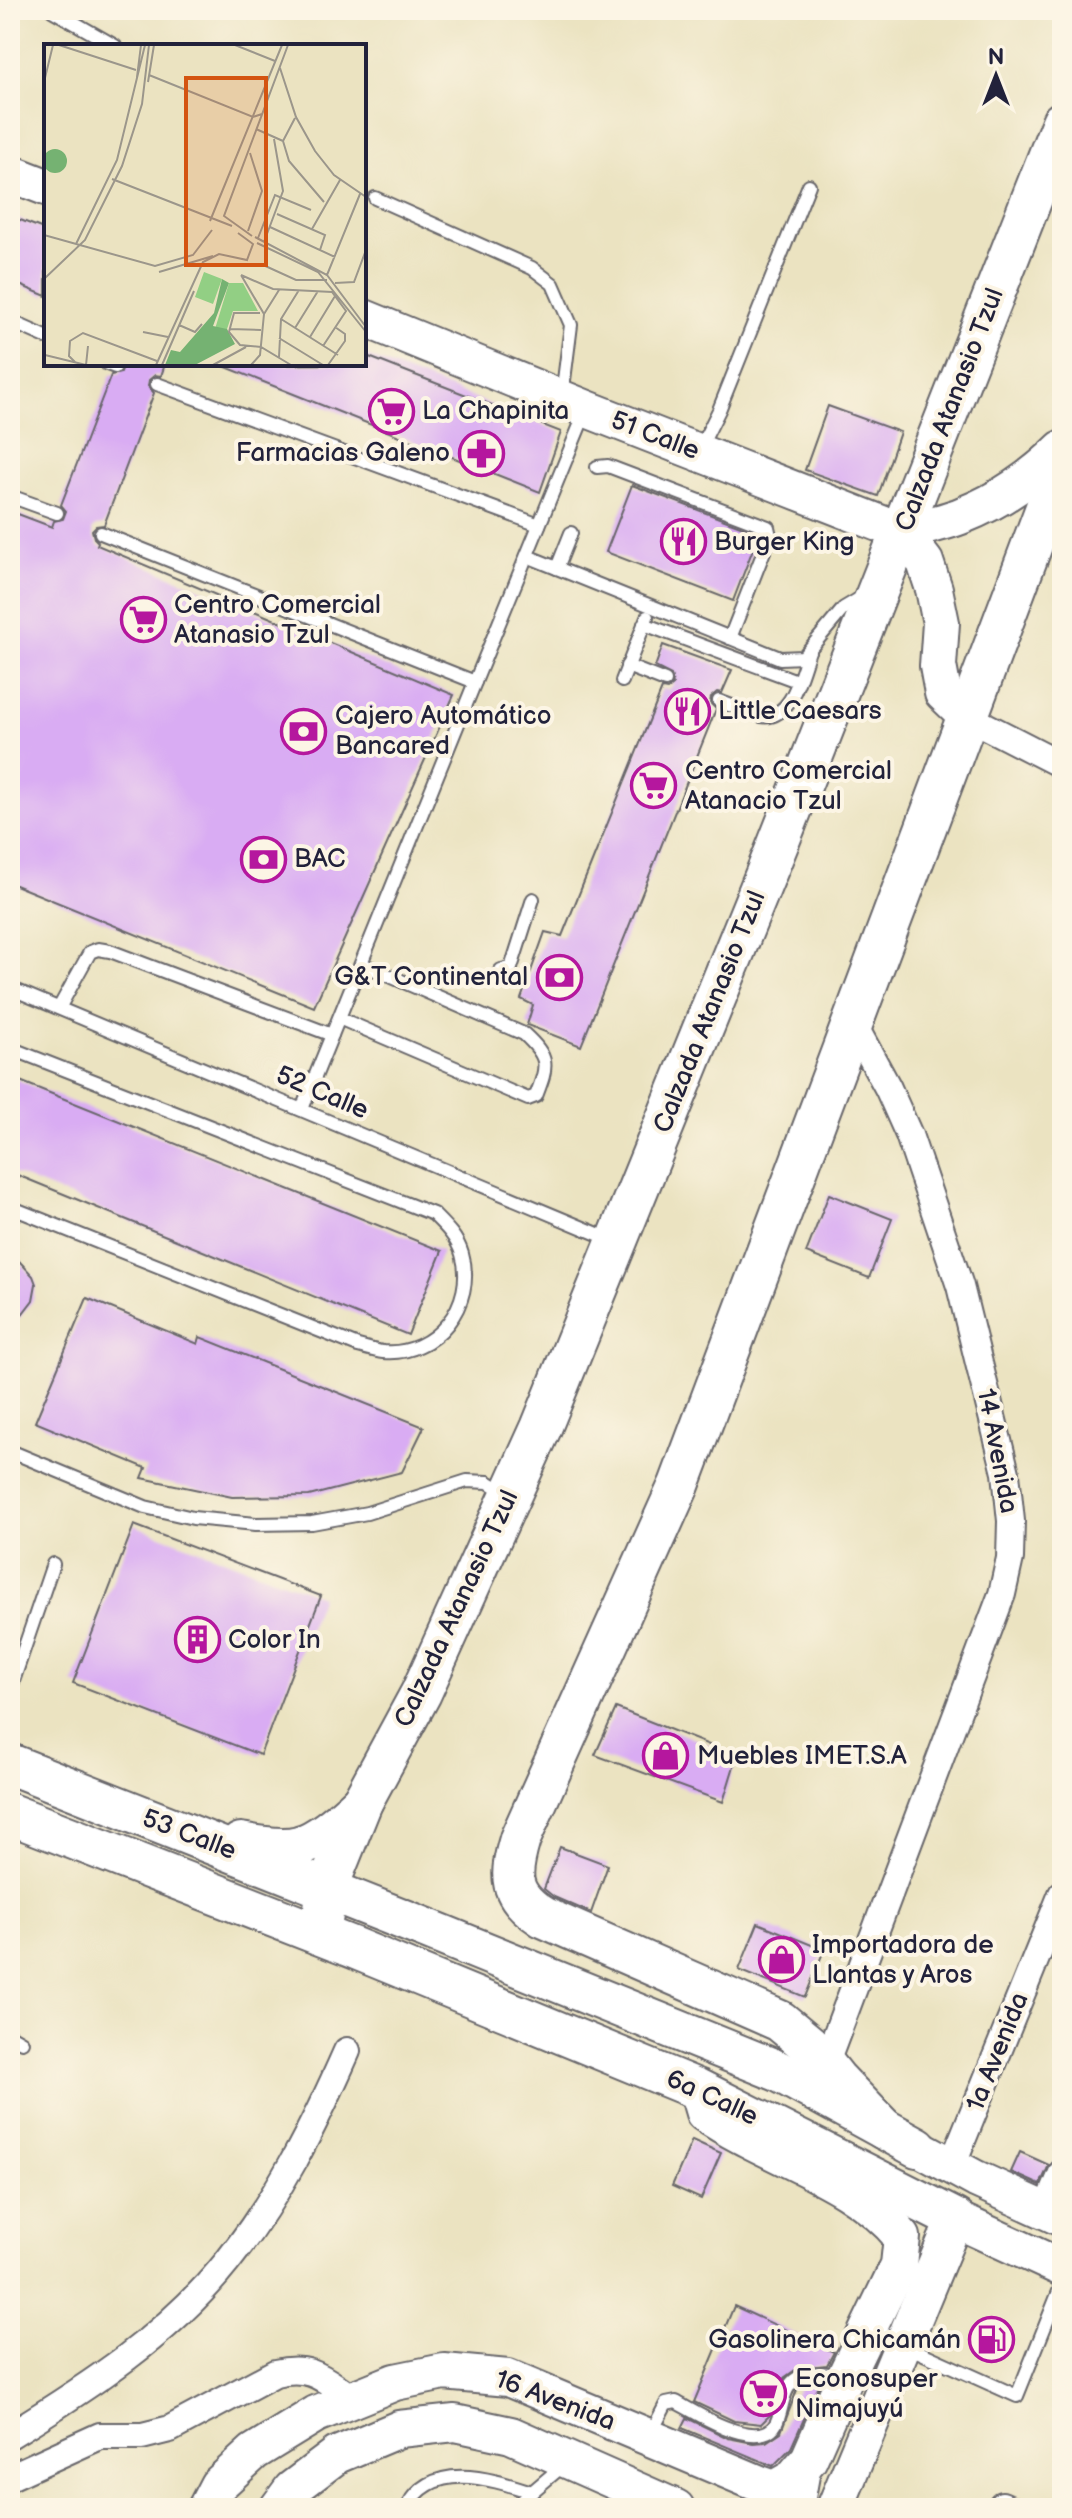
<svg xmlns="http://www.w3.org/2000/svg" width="1072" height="2518" viewBox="0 0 1072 2518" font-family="'Balsamiq Sans',sans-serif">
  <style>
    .building { fill: #d9acf3 }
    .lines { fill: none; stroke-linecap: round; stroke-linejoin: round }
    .lane-casing { stroke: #68666a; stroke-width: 16 }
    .street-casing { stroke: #68666a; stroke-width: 30 }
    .secondary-casing { stroke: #68666a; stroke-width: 40 }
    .primary-casing { stroke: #68666a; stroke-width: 44 }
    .lane { stroke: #fff; stroke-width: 12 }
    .street { stroke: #fff; stroke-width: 26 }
    .secondary { stroke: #fff; stroke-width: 36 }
    .primary { stroke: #fff; stroke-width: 40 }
    .labels { text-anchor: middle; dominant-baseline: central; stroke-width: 8; stroke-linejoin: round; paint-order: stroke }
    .street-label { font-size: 26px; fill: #22223b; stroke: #fcf5e5 }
    .poi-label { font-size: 26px; fill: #22223b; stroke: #fcf5e5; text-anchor: start }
    .inset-road { fill: none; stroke: #9b968b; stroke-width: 2 }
    .view { fill: #d45411; fill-opacity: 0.15; stroke: #d45411; stroke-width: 4 }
    .inset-edge { fill: none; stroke: #22223b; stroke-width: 4 }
  </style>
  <rect width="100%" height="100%" fill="#fcf5e5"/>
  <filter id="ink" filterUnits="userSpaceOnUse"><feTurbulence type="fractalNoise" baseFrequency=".0125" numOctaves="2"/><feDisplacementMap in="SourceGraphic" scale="16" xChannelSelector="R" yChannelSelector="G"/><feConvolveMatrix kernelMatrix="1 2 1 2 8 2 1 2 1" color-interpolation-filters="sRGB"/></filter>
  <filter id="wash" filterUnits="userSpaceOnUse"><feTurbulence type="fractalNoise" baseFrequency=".006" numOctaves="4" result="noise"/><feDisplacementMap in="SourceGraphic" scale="32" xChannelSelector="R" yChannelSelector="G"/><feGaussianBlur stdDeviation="1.8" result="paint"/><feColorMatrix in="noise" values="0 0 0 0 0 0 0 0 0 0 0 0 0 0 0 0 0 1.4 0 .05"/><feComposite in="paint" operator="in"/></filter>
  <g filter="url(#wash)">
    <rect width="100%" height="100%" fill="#ebe3c1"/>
    <g id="blocks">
      <g class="building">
        <path d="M10,216l36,14v66l-36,-15z"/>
        <path d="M364,355l197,77 -21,60 -319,-127 143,-1z"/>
        <path d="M123,364h42l-4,12 -6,-1 -6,5 -1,6 6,7 -50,132 -8,1 -4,4 2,8 4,4 -1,3 357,150 -140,312 -304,-124v-372l42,16 2,-6 9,-2 3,-8 -5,-6 50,-130 10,-2z"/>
        <path d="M828,406l72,26 -22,64 -73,-26z"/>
        <path d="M632,485l127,48 -26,68 -127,-49z"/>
        <path d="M663,645l69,25 -10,23 -5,-1 -6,5 -1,6 6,6 -135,337 -54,-21 6,-20 -12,-6 24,-67 17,4 100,-247 5,1 6,-5 -2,-10 -16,-8z"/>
        <path d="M10,1077l432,174 -34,84 -398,-163z"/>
        <path d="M829,1194l63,25 -23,59 -63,-25z"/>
        <path d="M10,1251l23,25 3,8 -3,16 -23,30z"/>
        <path d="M87,1298l111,46 2,-7 224,90 -22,45 -93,24 -77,1 -90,-19 4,-10 -111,-46z"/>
        <path d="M134,1525l187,71 -61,159 -187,-72z"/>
        <path d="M616,1708l121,48 -14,46 -128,-47z"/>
        <path d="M560,1847l48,18 -17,48 -37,-16 -10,-8z"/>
        <path d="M758,1923l66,27 -19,47 -66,-27z"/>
        <path d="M692,2140l29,13 -20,46 -29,-13z"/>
        <path d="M1020,2152l29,13 -9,20 -29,-13z"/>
        <path d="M734,2306l100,46 -7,13 -29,3 -14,10 -8,14 -6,23 -9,9 -27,-3 -40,-19z"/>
        <path d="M820,2383l-29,65 -18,18 -91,-38 5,-10 41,20 25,5 13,-1 15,-10 16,-42 7,-5z"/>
      </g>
    </g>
  </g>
  <g filter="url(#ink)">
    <use href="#blocks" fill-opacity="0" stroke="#68666a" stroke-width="2"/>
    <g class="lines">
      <defs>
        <g id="lane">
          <path d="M52,10l63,36"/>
          <path d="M375,198l157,70 21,16 18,41 -9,71"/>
          <path d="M10,321l36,16"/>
          <path d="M107,364l8,3"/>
          <path d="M157,384l382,141"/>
          <path d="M699,450l20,-40 90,-225"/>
          <path d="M597,467l11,-1 160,61 2,9 -40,102"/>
          <path d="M10,496l47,17"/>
          <path d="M101,533l374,149 110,-269"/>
          <path d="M527,556l253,102 23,-1 41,-49 20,-12"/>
          <path d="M557,568l14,-35"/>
          <path d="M644,624l153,57"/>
          <path d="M627,666l38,15"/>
          <path d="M622,681l25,-64"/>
          <path d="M719,701c13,5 28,12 42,15 31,5 40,-44 48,-65"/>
          <path d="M501,970l10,-2 22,-69"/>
          <path d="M10,988l602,252"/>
          <path d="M59,1008l31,-56 8,-3 12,2 222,84"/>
          <path d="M341,1019l187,80 8,-3c12,-31 14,-38 -12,-62l-162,-70"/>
          <path d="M10,1048l423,166c12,12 24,23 29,40 15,50 -27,103 -79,98 -8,-1 -17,-4 -25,-6l-348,-139"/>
          <path d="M302,1109l173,-427"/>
          <path d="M10,1451l135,56 48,11 63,6 56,-1 55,-10 100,-32 21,1 16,10"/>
          <path d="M10,1690l43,-126"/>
          <path d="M10,2035l12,7"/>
          <path d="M908,2347l109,49 45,-112"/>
          <path d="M650,2435l16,-31 10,-2c22,12 63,38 88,31 32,-8 -3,-74 78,-57"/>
          <path d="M407,2508c25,-49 84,-29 125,-16"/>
          <path d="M513,2508l53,-45"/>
        </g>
        <g id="street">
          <path d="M968,717l94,48"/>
          <path d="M825,2065l177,-471 8,-36 1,-37 -5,-48 -46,-187 -51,-151 -21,-47 -37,-68"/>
          <path d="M952,2165l110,-271"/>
          <path d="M1046,2211l16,-38"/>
          <path d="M10,2435c78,-48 159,-100 217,-173 51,-64 87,-136 120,-211"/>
          <path d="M10,2477l90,-41h42l28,-7 105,-56c38,-9 49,7 79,26"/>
          <path d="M1002,2505l7,3"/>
          <path d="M800,2508l9,-49"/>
        </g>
        <g id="secondary">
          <path d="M10,173l36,14"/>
          <path d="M364,318l223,91 315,123 23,30 9,27 7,34 -3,43 5,27 25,24"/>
          <path d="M902,532c20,-5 42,-9 61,-17 36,-14 72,-39 99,-66"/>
          <path d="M917,2147l59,32 86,39"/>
          <path d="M955,2219l107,49"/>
          <path d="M206,2508l12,-23 36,-33 62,-38 79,-32 49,-10 64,6 252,106 15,5 16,-9 18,-21 36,-82 54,-112 3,-28c-50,-61 -135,-80 -198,-124l-7,-24"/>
          <path d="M278,2508l14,-19 45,-34 62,-26 56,-6 56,12 165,73"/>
          <path d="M835,2508l120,-289"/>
        </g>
        <g id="primary">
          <path d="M10,1764l415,164 353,143 139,76"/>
          <path d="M10,1814l344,134 343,141 258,130"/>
          <path d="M241,1843c16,3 41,8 58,3 21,-5 47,-29 63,-44"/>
          <path d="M320,1934l7,-45 35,-87 59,-109 120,-265 237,-584 284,-722"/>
          <path d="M884,2129l-48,-50 -27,-34 -29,-24 -237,-104c-35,-22 -34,-41 -23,-78l159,-354 383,-1020"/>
        </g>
      </defs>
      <use href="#lane" class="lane-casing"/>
      <use href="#street" class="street-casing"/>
      <use href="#secondary" class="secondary-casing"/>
      <use href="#primary" class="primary-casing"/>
      <use href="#lane" class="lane"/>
      <use href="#street" class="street"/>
      <use href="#secondary" class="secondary"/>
      <use href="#primary" class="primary"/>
    </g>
  </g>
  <defs>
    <symbol id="supermarket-ring" viewBox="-11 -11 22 22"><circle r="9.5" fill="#fcf5e5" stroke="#b5179e" stroke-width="1.5"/><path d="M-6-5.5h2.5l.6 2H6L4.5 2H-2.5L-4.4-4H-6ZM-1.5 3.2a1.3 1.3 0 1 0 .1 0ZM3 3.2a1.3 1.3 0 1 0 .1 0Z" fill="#b5179e"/></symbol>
    <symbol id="pharmacy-ring" viewBox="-11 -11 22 22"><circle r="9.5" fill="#fcf5e5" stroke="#b5179e" stroke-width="1.5"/><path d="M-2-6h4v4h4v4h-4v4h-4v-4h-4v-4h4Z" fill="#b5179e"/></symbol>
    <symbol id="restaurant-ring" viewBox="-11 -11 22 22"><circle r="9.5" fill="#fcf5e5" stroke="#b5179e" stroke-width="1.5"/><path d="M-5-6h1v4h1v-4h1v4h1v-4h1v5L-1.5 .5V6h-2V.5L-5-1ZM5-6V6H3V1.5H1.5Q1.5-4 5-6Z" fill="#b5179e"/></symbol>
    <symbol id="bank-ring" viewBox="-11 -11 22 22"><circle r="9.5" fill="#fcf5e5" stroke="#b5179e" stroke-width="1.5"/><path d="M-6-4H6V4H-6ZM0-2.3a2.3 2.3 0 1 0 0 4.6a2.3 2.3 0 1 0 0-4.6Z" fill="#b5179e"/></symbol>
    <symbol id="building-ring" viewBox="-11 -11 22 22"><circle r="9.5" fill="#fcf5e5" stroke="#b5179e" stroke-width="1.5"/><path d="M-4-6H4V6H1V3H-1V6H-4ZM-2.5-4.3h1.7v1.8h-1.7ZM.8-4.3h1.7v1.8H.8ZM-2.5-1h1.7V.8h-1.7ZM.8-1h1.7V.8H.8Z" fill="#b5179e"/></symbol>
    <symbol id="shop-ring" viewBox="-11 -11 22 22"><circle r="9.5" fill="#fcf5e5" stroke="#b5179e" stroke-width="1.5"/><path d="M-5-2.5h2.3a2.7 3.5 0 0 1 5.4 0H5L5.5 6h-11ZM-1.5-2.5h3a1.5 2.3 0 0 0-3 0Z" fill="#b5179e"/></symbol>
    <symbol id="fuel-ring" viewBox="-11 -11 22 22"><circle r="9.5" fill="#fcf5e5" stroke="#b5179e" stroke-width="1.5"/><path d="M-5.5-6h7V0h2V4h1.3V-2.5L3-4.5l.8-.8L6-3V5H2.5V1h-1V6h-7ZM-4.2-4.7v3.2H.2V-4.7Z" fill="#b5179e"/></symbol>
  </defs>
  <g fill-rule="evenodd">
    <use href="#supermarket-ring" x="366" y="386" width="51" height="51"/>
    <use href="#pharmacy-ring" x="456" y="428" width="51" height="51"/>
    <use href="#restaurant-ring" x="658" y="516" width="51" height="51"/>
    <use href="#supermarket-ring" x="118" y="594" width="51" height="51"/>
    <use href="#restaurant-ring" x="662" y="686" width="51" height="51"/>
    <use href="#bank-ring" x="278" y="706" width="51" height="51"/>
    <use href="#supermarket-ring" x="628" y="760" width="51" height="51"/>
    <use href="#bank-ring" x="238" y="834" width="51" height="51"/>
    <use href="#bank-ring" x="534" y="952" width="51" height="51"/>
    <use href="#building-ring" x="172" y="1614" width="51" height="51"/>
    <use href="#shop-ring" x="640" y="1730" width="51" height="51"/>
    <use href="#shop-ring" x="756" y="1934" width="51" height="51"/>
    <use href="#fuel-ring" x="966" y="2314" width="51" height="51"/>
    <use href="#supermarket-ring" x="738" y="2368" width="51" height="51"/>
  </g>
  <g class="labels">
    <g class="street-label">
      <text transform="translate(950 410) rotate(-69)">Calzada Atanasio Tzul</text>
      <text transform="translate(655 436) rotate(21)">51 Calle</text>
      <text transform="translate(710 1012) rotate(-68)">Calzada Atanasio Tzul</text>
      <text transform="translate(322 1093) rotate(23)">52 Calle</text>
      <text transform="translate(997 1451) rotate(79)">14 Avenida</text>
      <text transform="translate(457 1609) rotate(-65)">Calzada Atanasio Tzul</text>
      <text transform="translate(189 1835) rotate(21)">53 Calle</text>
      <text transform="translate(998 2052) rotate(-68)">1a Avenida</text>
      <text transform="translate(712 2098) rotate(25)">6a Calle</text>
      <text transform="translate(555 2401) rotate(21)">16 Avenida</text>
    </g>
    <g class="poi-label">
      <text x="422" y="411">La Chapinita</text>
      <text x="450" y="453" text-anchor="end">Farmacias Galeno</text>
      <text x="714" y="542">Burger King</text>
      <text x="174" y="605">Centro Comercial<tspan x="174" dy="30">Atanasio Tzul</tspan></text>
      <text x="718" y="711">Little Caesars</text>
      <text x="335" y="716">Cajero Automático<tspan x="335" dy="30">Bancared</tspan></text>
      <text x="685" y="771">Centro Comercial<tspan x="685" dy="30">Atanacio Tzul</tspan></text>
      <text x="294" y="859">BAC</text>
      <text x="528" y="977" text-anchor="end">G&amp;T Continental</text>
      <text x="228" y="1640">Color In</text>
      <text x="697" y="1756">Muebles IMET.S.A</text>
      <text x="812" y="1945">Importadora de<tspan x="812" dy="30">Llantas y Aros</tspan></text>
      <text x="961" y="2340" text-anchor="end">Gasolinera Chicamán</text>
      <text x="795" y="2379">Econosuper<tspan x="795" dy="30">Nimajuyú</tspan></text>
    </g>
  </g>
  <g transform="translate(44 44)">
    <rect width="322" height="322" fill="#ebe3c1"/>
    <path d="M160,228l18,7 -9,25 -18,-7zM185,239h14l15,28h-25l-6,18h-12z" fill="#92cf84"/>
    <path d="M-1 117a12 12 0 1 1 24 0a12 12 0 1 1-24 0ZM178,235l7,4 -16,43 14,3 8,15 -40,21h-30l6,-15 9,2 34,-39z" fill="#75b272"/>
    <path class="inset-road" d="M15,1l77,25M191,1l40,16M236,24l16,49 19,34 19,24 32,22M105,31l104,42 9,-3M93,33l4,-32M0,38l9,-37M104,38l6,-37M212,85l27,12M239,97l6,20 35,41M239,97l12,-23M68,135l120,47M233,170l48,21 -5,15M166,177l72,-176M226,183l65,30M268,185l28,-49M204,187l14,-40 -12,-38M0,191l111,31 38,-11 19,-25M208,192l-28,-20 64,-171M211,193l72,38 39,52M214,194l17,-43 36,15M220,198l19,-51 -9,-52M213,199l61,29 48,60M32,200l41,-84 28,-115M217,220l35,16h31M115,228l54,-16M197,231l32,14 59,3 14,19 -23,35M197,231l23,39 -4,41 -9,10M283,231l33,-81M0,235l41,-39 37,-74 20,-62 7,-59M291,239l19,-1 12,-32M216,269h-26l-5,19 11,13 21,2 30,18M220,270l15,-24M237,275l57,36M135,281l16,7 7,-8M251,284l23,-37M185,285l32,1M99,288l25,5M266,293l25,-41M235,294l44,27M1,311l41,10 2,-19M235,313l2,-38 18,-29M31,318l-6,-6 1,-15 13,-8 74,28M112,321l47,-103 16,-8 28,6 6,-16 -15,-11M118,321l32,-74M169,321l33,-18M284,321l17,-24v-7l-10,-7"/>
    <path class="view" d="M142,34h80v187h-80z"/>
    <rect width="322" height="322" class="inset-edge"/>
  </g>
  <rect width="1072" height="2518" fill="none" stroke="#fcf5e5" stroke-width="40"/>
  <g transform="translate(996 76)" stroke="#fcf5e5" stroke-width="6" paint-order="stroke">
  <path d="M0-6L14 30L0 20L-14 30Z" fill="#22223b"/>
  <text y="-12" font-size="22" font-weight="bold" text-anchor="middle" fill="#22223b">N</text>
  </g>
</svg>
